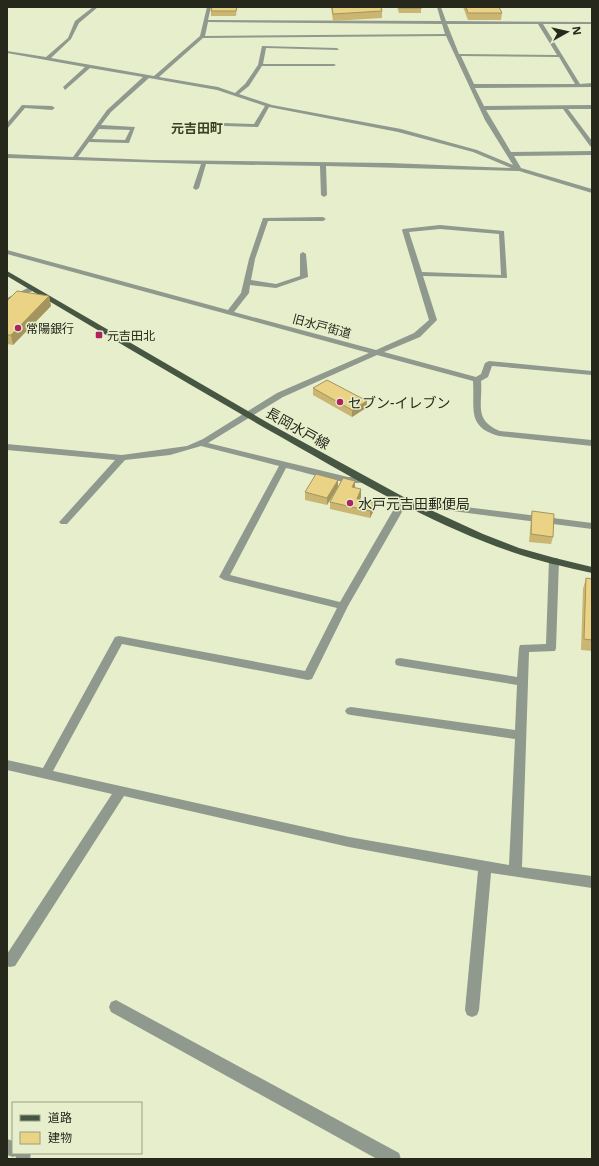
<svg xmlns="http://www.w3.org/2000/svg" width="599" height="1166" viewBox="0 0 599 1166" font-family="'Noto Sans','Noto Sans JP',sans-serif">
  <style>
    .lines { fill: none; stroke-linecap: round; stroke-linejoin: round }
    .minor { fill: #8f998d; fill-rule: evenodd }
    .major { fill: #465642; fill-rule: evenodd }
    .wall { fill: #cab573 }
    .shaded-wall { fill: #a4945e }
    .building { fill: #ebd386; stroke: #a4945e }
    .poi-dot { fill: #ad2261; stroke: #e7eecc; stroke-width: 1.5 }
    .labels { text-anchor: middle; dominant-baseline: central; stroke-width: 3; stroke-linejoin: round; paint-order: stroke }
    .far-street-label { font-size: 12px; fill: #25281b; stroke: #e7eecc }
    .far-poi-label { font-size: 12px; fill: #25281b; stroke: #e7eecc; text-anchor: start }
    .far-quarter-label { font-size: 13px; font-weight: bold; fill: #3b4024; stroke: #e7eecc }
    .poi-label { font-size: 14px; fill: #25281b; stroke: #e7eecc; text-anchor: start }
    .street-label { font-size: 14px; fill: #25281b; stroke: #e7eecc }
  </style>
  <rect width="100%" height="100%" fill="#e7eecc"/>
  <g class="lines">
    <g class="minor">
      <path d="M93,7h5l-19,16 -8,16 -20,19 103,18 46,-40 7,-29h4l-3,13 233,1 -4,-14h4l5,14 146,1v2h-49l37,60 12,-1v4l-117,1 9,18 108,-1v4h-24l24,32v6l-2,-1 -27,-37 -77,1 25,42 81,-1v4l-78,1 7,12 71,21v4l-73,-22 -193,-5 1,29 -3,2 -3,-2 -1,-29 -114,-2 -7,24 -3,2 -3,-2 8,-24 -194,-6v-4l66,3 34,-47 36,-33 -53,-9 -25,22 -2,-3 22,-20 -78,-14v-2l39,6 22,-19 7,-17zM208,22l234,2 3,10 -240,2zM447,24h91l19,31 -98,-1zM446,36l39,84 28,45 -36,-15 -76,-21 -129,-24 -33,-11 10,-8 13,-20h72l2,-1 -2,-1h-71l3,-16 73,2 -2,-2 -75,-2 -4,19 -13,19 -10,9 -17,-6 -59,-10 44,-39zM461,56l98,1 16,27h-101zM149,78l68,12 48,16 -11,18 -31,-1v2l2,1 33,1 11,-20 129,25 75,20 38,16 -121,-5 -238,-3 -74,-3 11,-15 40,1 6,-16 -34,-2 10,-13zM99,129l31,1 -5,10 -33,-1z"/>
      <path d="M22,105l30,1 3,2 -3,2 -27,-2 -18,21v-6z"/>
      <path d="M263,218l60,-1 3,2 -3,2h-55l-13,38 -4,21 25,4 24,-8v-22l3,-2 3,2 2,23 -32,11 -26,-3 -1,8 -15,19 142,38 38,-17 15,-13 -27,-90 1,-1 37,-4 64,6 3,47 -84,-2 14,44 -17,17 -36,15 92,25 5,-3 4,-11 4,-2 103,10v4l-100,-9 -4,11 -7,4c2,23 -8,39 19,50l92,9v6l-93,-10c-33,-9 -24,-28 -26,-55l-96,-26 -94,42 -75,46 140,34h16l4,3c-9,10 -67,-9 -82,-12l-56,107 110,27 58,-100 5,-3 189,24v6l-186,-24 -58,101 -36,73 -4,1 -186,-36 -69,127 296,66 160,28 6,-126 -164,-24 -4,-1 -2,-3 2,-3 4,-1 164,23 2,-45 -117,-19 -4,-1 -1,-3 1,-3 4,-1 117,19 2,-29 1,-3 26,-1 3,-84 2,-2h6l2,2 -3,88 -1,3 -26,1 -7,215 70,9v12l-101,-15 -12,137 -2,5 -5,2 -5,-2 -2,-5 13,-139 -129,-24 -225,-51 -109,170 -5,1 -3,-1v-12l105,-160 -105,-24v-10l36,8 72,-131 4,-1 186,35 32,-63 -113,-28 -5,-3 60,-111 -78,-20 -31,9 -45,5 -58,64h-6l-2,-2 2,-2 54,-60 -108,-10v-6l115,11 65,-9 16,-7 74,-46 92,-40 -362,-99v-4l221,60 13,-17 8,-34zM440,229l59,5 2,41 -79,-3 -13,-40z"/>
      <path d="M30,287l7,2 -30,14v-5z"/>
      <path d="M116,1000l283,153 2,6h-24l-266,-147 -2,-5 2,-5z"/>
      <path d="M7,1139l6,2v12h18l-1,6h-13l-2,-3 -2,1 -6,-2z"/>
    </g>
    <path class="major" d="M7,271l263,153 141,77 72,33 36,14 36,10 37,9v6c-27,-6 -54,-12 -80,-21 -81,-28 -156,-72 -231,-115 -92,-52 -183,-107 -274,-161z"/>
  </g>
  <g class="wall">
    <path d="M212,7h25l-1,9h-25v-5z"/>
    <path d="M331,7h50l1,4v7l-49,3z"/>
    <path d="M397,7h24v6h-22z"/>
    <path d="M463,7h36l3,6 -1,7h-33z"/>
    <path d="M49,296l2,10 -38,39 -6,-1v-43z"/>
    <path d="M313,388l54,13 -1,7 -14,9 -39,-22z"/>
    <path d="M338,480v7l-11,18 -22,-5v-8z"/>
    <path d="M355,488l6,9 -1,3 14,3v7l-4,8 -40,-9v-7z"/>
    <path d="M532,511l21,26 -2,7 -22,-2 2,-23z"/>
    <path d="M586,578l6,1v72l-11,-1 2,-61z"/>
  </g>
  <g class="shaded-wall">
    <path d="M49,296l2,10 -38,39 -2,-10z"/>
    <path d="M367,401l-1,7 -14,9v-7z"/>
    <path d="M338,480v7l-11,18v-7z"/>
    <path d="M355,481v7l-3,-1z"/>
    <path d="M361,489v8l-5,9 1,-7z"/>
    <path d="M374,503v7l-4,8v-7z"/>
  </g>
  <g class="building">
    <path d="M212,7h25l-1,4h-25z"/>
    <path d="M332,7h49l1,4 -49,3z"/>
    <path d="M399,7h22l1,1h-23z"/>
    <path d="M466,7h33l3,6h-34z"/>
    <path d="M17,291l32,5 -38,39h-4v-34z"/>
    <path d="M327,380l40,21 -15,9 -39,-22z"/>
    <path d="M316,474l22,6 -11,18 -22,-6z"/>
    <path d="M343,478l12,3 -3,6 9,2 -4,10 17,4 -4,8 -40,-9z"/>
    <path d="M532,511l22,3 -1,23 -22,-3z"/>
    <path d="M586,578l6,1v61l-8,-1z"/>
  </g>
  <g class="poi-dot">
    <circle cx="18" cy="328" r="4"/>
    <rect x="95" y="331" width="8" height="8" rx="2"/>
    <circle cx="340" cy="402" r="4"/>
    <circle cx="350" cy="503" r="4"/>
  </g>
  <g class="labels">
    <g class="far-street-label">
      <text transform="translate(322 326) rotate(15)">旧水戸街道</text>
    </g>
    <g class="far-poi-label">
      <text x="26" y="328">常陽銀行</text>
      <text x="107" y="335">元吉田北</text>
    </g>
    <g class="far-quarter-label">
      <text x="197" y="128">元吉田町</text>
    </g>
    <g class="poi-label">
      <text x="348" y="402">セブン-イレブン</text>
      <text x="358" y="503">水戸元吉田郵便局</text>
    </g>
    <g class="street-label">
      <text transform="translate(298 428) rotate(29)">長岡水戸線</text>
    </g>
  </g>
  <rect width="599" height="1166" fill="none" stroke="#25281b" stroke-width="16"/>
  <rect x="12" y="1102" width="130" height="52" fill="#e7eecc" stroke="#999f85"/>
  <rect x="20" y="1115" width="20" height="6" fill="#465642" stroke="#999f85"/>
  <text x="48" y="1122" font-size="12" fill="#25281b">道路</text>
  <rect x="20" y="1132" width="20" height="12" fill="#ebd386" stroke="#999f85"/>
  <text x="48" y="1142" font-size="12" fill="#25281b">建物</text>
  <g transform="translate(567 32) rotate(82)" stroke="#e7eecc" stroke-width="3" paint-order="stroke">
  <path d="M0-3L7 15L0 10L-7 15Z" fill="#25281b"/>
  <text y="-6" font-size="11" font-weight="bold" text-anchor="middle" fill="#25281b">N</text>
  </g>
</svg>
